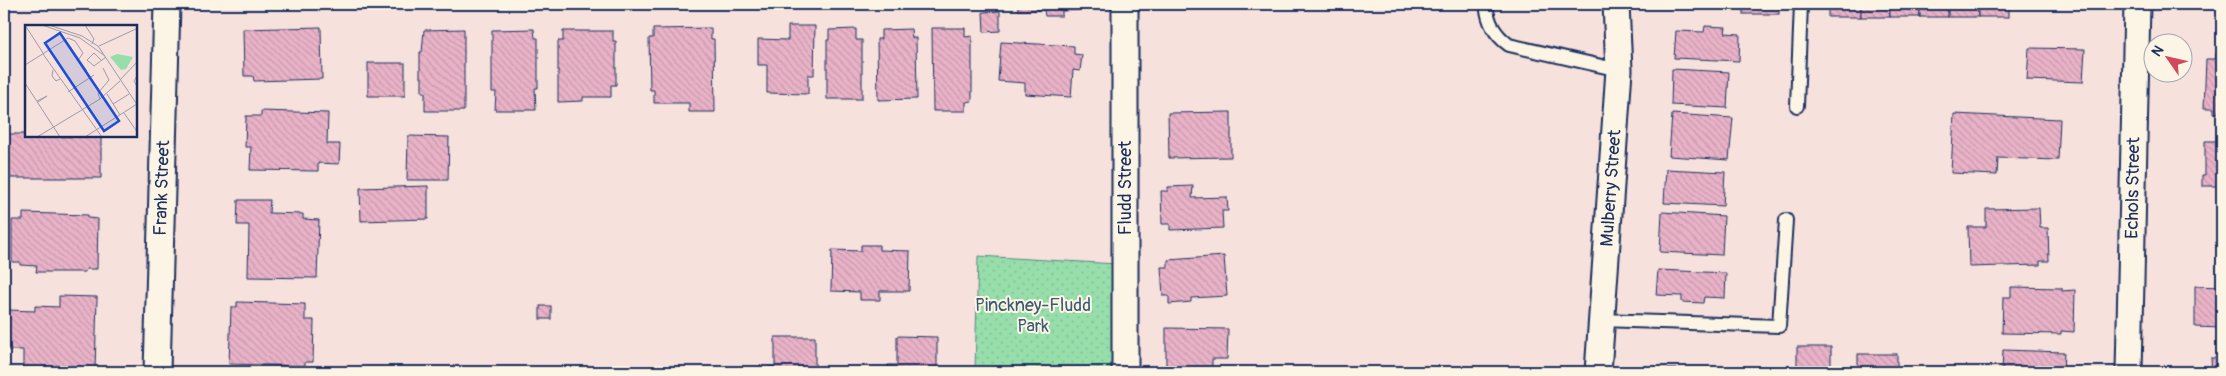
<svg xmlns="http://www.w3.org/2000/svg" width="2226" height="376" viewBox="0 0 2226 376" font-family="Pangolin,sans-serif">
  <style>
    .grass { fill: url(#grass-dots); stroke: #598684 }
    .building { fill: url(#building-back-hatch); stroke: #1b2f5e }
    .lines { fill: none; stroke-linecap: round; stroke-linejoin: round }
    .lane-casing { stroke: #1b2f5e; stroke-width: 16 }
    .street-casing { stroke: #1b2f5e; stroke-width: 29 }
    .lane { stroke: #fcf5e5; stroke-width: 12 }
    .street { stroke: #fcf5e5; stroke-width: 25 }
    .labels { text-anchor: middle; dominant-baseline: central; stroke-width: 4; stroke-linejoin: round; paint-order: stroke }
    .street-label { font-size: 18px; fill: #1b2f5e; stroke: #fcf5e5 }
    .park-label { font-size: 18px; fill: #3a5b71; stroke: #fcf5e5 }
    .inset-road { fill: none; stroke: #9e9aaa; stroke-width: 1 }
    .view { fill: #1d4ed8; fill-opacity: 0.15; stroke: #1d4ed8; stroke-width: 2.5 }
    .inset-edge { fill: none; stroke: #1b2f5e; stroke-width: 2.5 }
  </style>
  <defs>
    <pattern id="grass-dots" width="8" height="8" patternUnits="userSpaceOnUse" patternTransform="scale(1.25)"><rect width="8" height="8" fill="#97deab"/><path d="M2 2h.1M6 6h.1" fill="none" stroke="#82bf96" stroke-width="1.8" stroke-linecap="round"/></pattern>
    <pattern id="building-back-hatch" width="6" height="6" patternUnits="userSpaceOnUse" patternTransform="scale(1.25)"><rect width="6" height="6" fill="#e9b2c7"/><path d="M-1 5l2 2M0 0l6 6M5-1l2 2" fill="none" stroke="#c799ad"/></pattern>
  </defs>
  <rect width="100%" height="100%" fill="#f6e1dc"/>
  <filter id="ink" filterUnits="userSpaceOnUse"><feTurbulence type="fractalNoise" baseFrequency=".02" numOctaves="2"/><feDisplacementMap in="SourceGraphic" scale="10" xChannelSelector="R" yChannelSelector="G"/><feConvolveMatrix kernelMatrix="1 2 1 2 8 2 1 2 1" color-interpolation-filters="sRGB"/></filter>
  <g filter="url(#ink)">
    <path class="grass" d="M978,256l139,8 -1,108h-141z"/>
    <g class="building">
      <path d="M1000,4h14v2l-14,1z"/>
      <path d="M1018,4h61v6l-17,1v5h-17l-1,-6h-26z"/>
      <rect x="1743" y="4" width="36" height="10"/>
      <rect x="1828" y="4" width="33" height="13"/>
      <rect x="1861" y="4" width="29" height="13"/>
      <rect x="1890" y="4" width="30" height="13"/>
      <rect x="1920" y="4" width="28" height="13"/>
      <rect x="1948" y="4" width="30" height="13"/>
      <rect x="1978" y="4" width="31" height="13"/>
      <path d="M1000,11v20l-16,1 -1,-20z"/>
      <path d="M788,26h27l-1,49h-6v19l-41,-1v-28h-9v-26l30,1z"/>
      <path d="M1705,26l21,1 -1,6 15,1 -1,27 -65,-3 2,-27 28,1z"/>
      <path d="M321,27l1,52 -68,2 -1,-5h-9l-1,-47z"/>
      <path d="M711,28v11h3l1,73h-26v-9h-35v-13h-4l-1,-52h4v-9z"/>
      <path d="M932,28h33v9l7,-1v65l-6,1v9h-33z"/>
      <path d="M464,29v82h-39v-19h-3v-15h-2v-25h2l2,-22z"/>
      <path d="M534,29l1,9h3v50h-3l1,22h-41l1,-18h-4v-62z"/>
      <path d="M856,29v11h6v59h-35v-59h2v-10z"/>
      <path d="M911,29l1,9h4l1,61 -39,1 -1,-61h4v-9z"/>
      <path d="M563,31h50v10h3v44h-5v12h-28v4l-25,1v-61h5z"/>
      <path d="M1001,42l73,4v8l8,1 -2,16 -7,-1 -2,27 -46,-3v-11l-27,-2z"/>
      <path d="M2029,48l56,1 -2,33 -56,-2z"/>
      <path d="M2216,53l6,1v59h-8v-5h-10l2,-49h10z"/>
      <rect x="368" y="63" width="37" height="33"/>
      <path d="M1672,69l57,3 -2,36 -56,-3z"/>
      <path d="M261,111l67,2 -1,31h13l-1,20 -21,-1v8l-68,-1 1,-23h-6l1,-31h15z"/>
      <path d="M1231,112v45l-62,1 -1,-45z"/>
      <path d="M1672,114l61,4 -4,42 -60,-4z"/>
      <path d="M1954,114l106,5 -2,41 -60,-2 -1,17 -46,-2z"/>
      <path d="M9,134h17v2l75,1v41h-92z"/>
      <path d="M408,136l41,1 -1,43h-41z"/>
      <path d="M2205,141h17v45h-20v-11h3z"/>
      <path d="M1666,169l59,3 -2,34 -59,-3z"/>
      <path d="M428,186v33l-67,2 -1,-33z"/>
      <path d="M1193,186l-1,12 35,-1 1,14h-6l1,17 -53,2v-6h-8l-1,-33h7v-4z"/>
      <path d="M238,200h32l-1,13 34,1v5l16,1 -2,58 -69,-1 1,-52h-12z"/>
      <path d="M2039,208l1,20h8l1,33h-9v4l-71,2 -1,-40h18v-18z"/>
      <path d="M1662,212l62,4 -2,39 -62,-3z"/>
      <path d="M23,213l65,2v3l10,1 -1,50h-11l-1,3h-49l1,-6 -17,-1v-3h-8v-42h11z"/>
      <path d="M861,245h18v5l31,1 -1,40h-29v9h-20v-8l-29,-1 1,-41 29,1z"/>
      <path d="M1224,256l3,40 -36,2v4l-22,2v-8h-6l-2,-29h7v-7z"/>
      <path d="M1658,270l68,3 -1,25 -21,-1 -1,6 -21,-1v-6l-26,-1z"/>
      <path d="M2195,286l27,1v41l-27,-1z"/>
      <path d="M2011,287l51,1v3l13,-1 -1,42 -13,-1v3l-59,-1 1,-36h8z"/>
      <path d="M59,296l38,1 -2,74 -72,-2v-19h-16v-8h-3v-14h2l1,-18 28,1v-5l24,1z"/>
      <path d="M237,302l68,2v16h9l-1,42h-8v4l-76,-2 2,-57h6z"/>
      <rect x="540" y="306" width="11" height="13"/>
      <path d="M1166,328l62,1 -1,30h-15v13h-46z"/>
      <path d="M897,336l40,1v33h7v2h-56v-7h9z"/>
      <path d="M775,337h40v30l9,-1v6h-55v-5h6z"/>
      <path d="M1797,347h34v20l-34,1z"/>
      <path d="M2003,350l61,2 -1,20h-61z"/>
      <rect x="1858" y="354" width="39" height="18"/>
      <path d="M2211,358h11v14h-10z"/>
      <path d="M1705,368l48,1v3h-48z"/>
      <rect x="1649" y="369" width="30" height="3"/>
      <rect x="1933" y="370" width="45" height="2"/>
    </g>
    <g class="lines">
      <defs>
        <g id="lane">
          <path d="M1486,4c2,18 8,30 23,41l110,25"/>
          <path d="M1797,106l4,-102"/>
          <path d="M1601,320l178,6 7,-106"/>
        </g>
        <g id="street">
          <path d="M1125,4v368"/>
          <path d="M157,372l10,-368"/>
          <path d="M1598,372l21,-302 -3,-66"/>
          <path d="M2129,372l8,-368"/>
        </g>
      </defs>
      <use href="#lane" class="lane-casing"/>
      <use href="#street" class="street-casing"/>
      <use href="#lane" class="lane"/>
      <use href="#street" class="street"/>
    </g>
  </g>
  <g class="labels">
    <g class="street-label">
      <text transform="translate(162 188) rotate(-88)">Frank Street</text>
      <text transform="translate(1125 188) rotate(-90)">Fludd Street</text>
      <text transform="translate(1611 188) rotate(-86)">Mulberry Street</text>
      <text transform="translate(2133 188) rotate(-89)">Echols Street</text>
    </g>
    <g class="park-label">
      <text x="1033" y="305">Pinckney-Fludd<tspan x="1033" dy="21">Park</tspan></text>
    </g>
  </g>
  <g transform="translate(25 25)">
    <rect width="112" height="112" fill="#f6e1dc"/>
    <path d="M92,29l16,3 -7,12 -5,1 -11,-13z" fill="#97deab"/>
    <path class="inset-road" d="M0,0l18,28M17,0l38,13 25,18M24,0l33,11 16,10 40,60M60,0l9,14 -2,5M40,14l22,32M74,21l39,-18M18,29l59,83M76,35l-7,-7 -7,7 7,6 12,-9M0,40l43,-27 7,3 8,12 -4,6M28,45l-1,6 4,5 4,-2M113,49l-4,7 4,7M95,55l18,-19M0,58l35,54M43,67l26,-17M82,69l13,21M75,74l-2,-6 11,-13 -6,-12M12,76l10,-5 -9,6M88,79l16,-10M99,88l14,20M12,112l63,-38 20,-18M60,112l52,-33"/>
    <path class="view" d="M35,8l59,88 -15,10 -59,-88z"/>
    <rect width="112" height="112" class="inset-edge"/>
  </g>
  <rect width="2226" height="376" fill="none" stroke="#fcf5e5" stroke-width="20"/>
  <rect x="10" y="10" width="2206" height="356" fill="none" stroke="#1b2f5e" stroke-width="2" filter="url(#ink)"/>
  <g transform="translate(2168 58) rotate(304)"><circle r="24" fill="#fcf5e5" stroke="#a2a6af"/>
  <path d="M0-4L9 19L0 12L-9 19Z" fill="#d1495b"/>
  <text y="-8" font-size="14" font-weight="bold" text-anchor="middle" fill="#1b2f5e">N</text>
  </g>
</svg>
